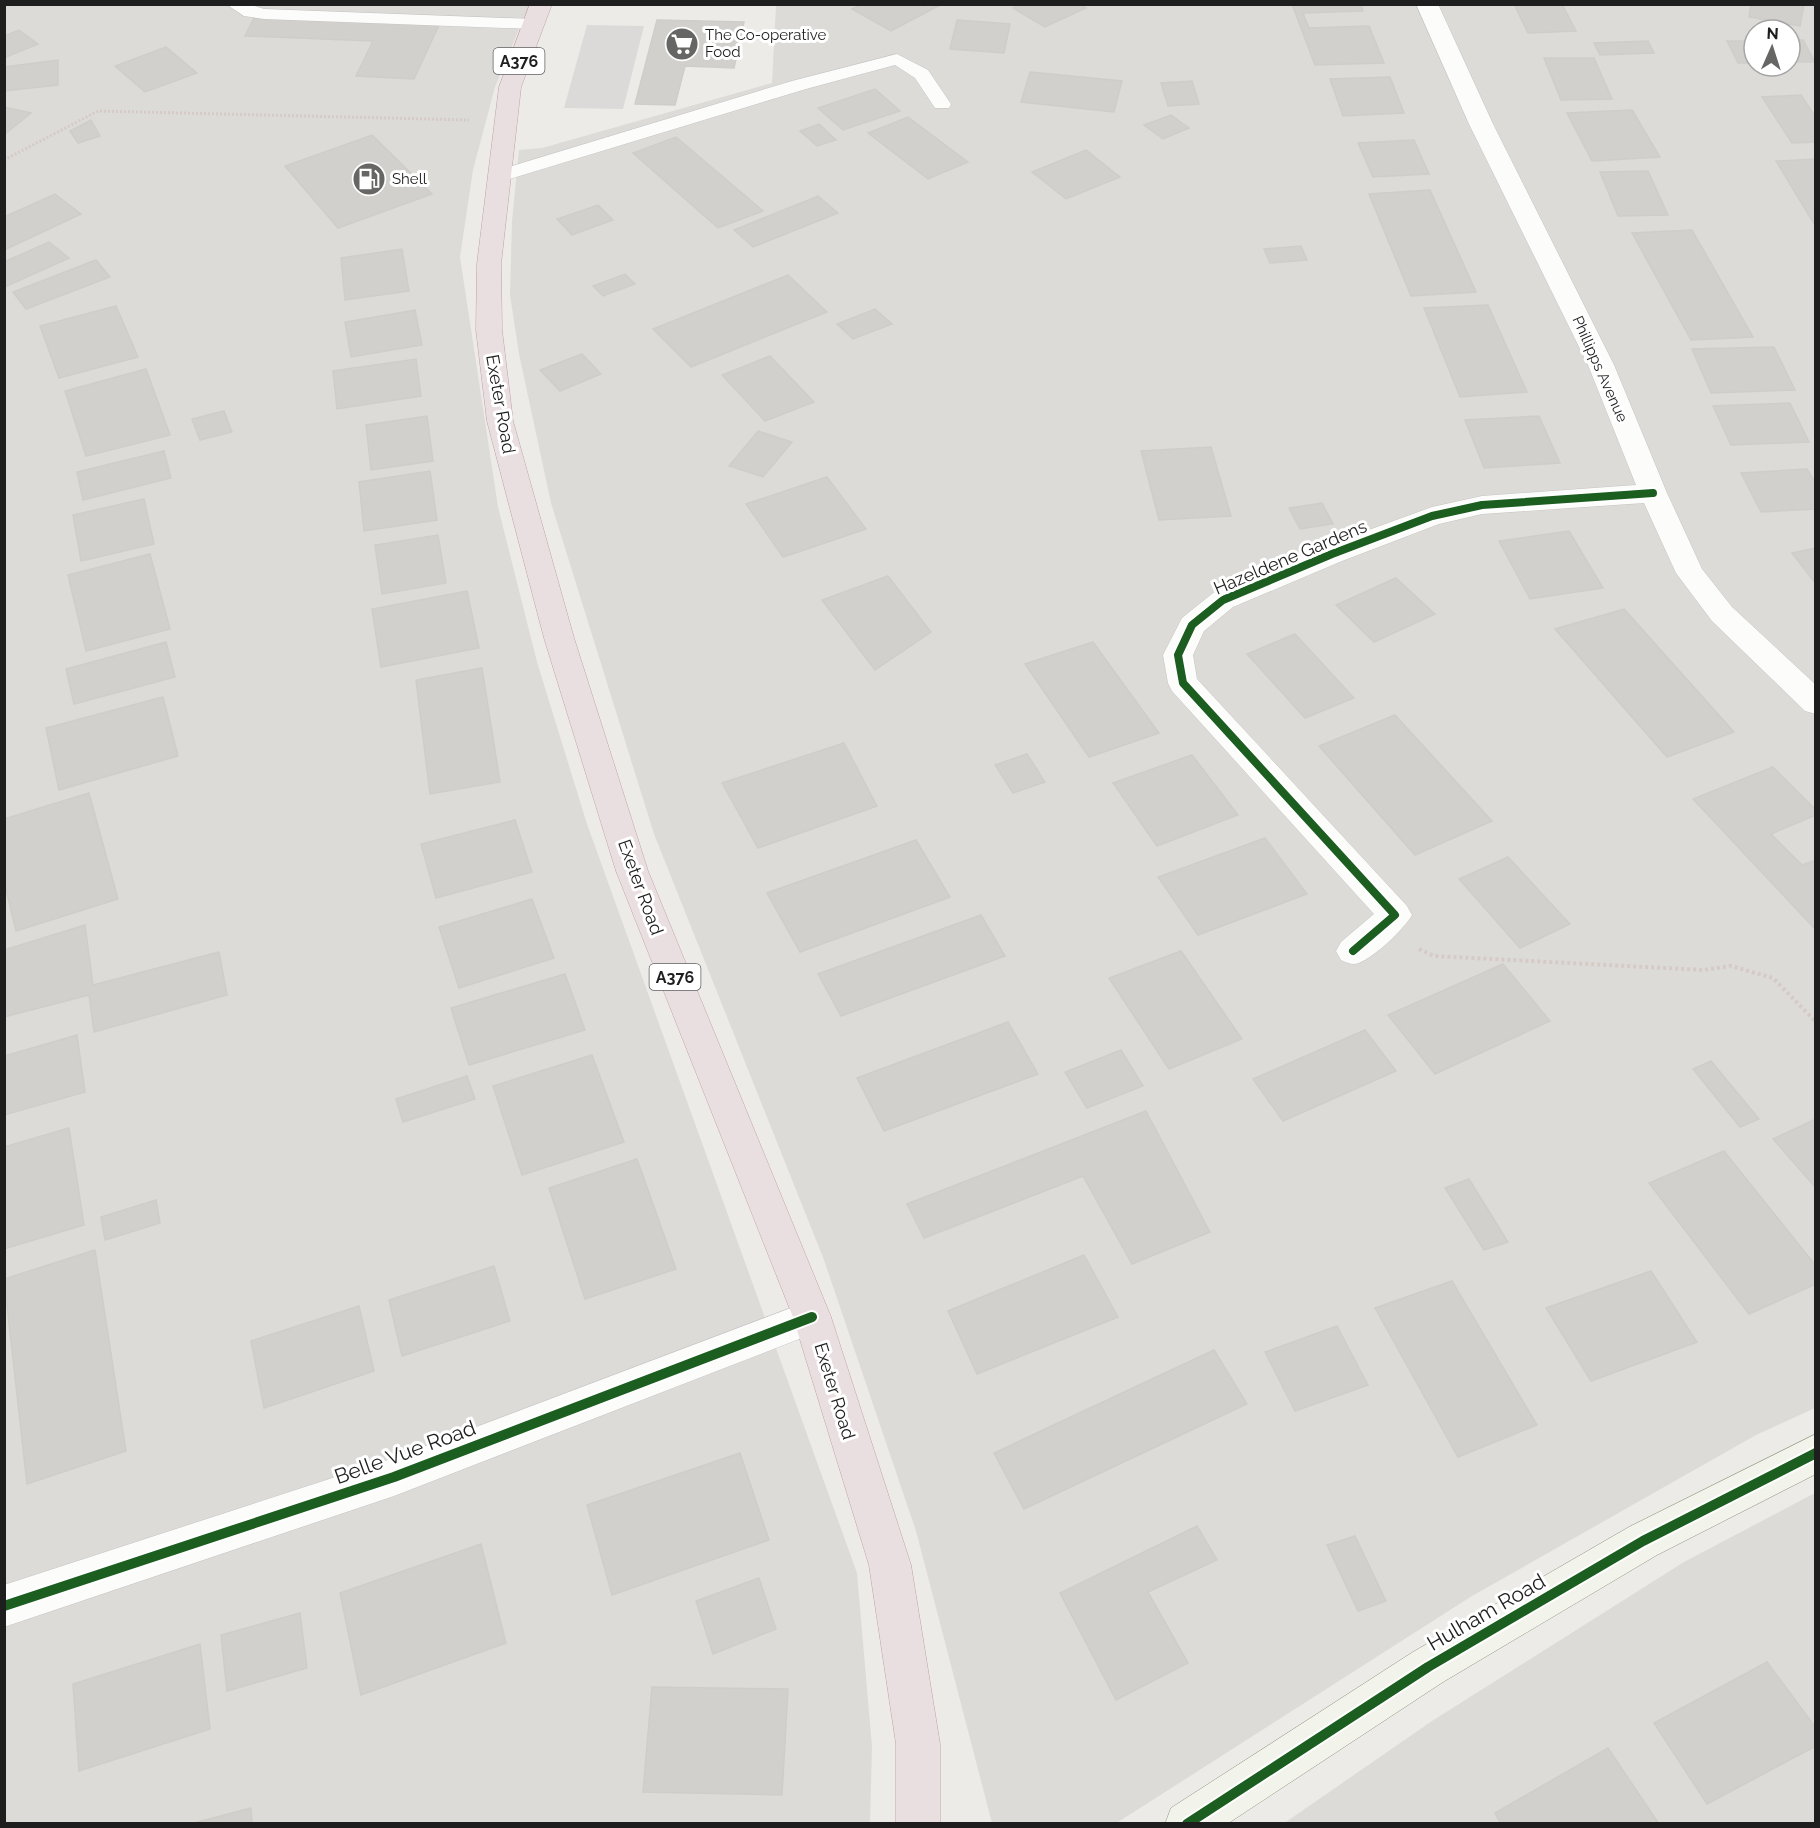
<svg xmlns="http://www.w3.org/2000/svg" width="1820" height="1828" viewBox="0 0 1820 1828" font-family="Raleway,sans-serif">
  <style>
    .residential { fill: #dcdbd8; fill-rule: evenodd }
    .religious { fill: #dbdad8 }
    .building { fill: #d2d0cc; stroke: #d0cdc9; stroke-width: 1.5 }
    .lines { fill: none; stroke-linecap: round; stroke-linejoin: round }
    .lane-casing { stroke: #c5c4c3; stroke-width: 1 }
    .street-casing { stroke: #c5c4c3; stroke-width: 1 }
    .secondary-casing { stroke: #929580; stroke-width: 1 }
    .highway-casing { stroke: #c0a1a7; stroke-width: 1 }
    .path-far1 { stroke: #d6cac7; stroke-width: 3; stroke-dasharray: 2 2; stroke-linecap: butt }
    .path { stroke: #d6cac7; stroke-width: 4; stroke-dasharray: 3 3; stroke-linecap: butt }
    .lane { fill: #fcfcfb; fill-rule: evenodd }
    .street { fill: #fcfcfb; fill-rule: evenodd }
    .secondary { fill: #f2f3eb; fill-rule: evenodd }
    .highway { fill: #eadfe0; fill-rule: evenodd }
    .cycleway-far1-casing { stroke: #fff; stroke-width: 12 }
    .cycleway-casing { stroke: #fff; stroke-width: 14 }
    .cycleway-far1 { stroke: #1b5e20; stroke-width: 8 }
    .cycleway { stroke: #1b5e20; stroke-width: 10 }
    .labels { text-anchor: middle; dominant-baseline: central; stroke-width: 6; stroke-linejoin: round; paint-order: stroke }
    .far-poi-label { font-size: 15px; fill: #1e1e1e; stroke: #fff; text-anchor: start }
    .far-street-label { font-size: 15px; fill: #1e1e1e; stroke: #fff }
    .shield { fill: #fff; stroke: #626262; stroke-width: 1.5 }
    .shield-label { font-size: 16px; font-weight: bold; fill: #1e1e1e }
    .street-label { font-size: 18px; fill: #1e1e1e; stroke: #fff }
    .near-street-label { font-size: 21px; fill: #1e1e1e; stroke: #fff }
  </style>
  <rect width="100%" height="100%" fill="#edebe7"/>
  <g class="residential">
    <path d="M5,5h524l-34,82 -22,83 -13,87 38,250 39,155 50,162 270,749 15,174 -2,76 -865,1z"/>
    <path d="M768,5h1047v1403l-59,27 -284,161 -357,228 -123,-1 -76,-292 -92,-271 -170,-426 -103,-331 -32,-149 -9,-59 2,-74 7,-71 23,-2 230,-65 4,-77zM1754,30h36v36h-36z"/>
    <path d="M1815,1493v330l-532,1 149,-103 252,-159z"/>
  </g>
  <path class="religious" d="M587,25l57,1 -21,83 -59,-1z"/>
  <g class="building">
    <path d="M862,4h57l5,3 5,-3h13l-51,27 -39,-22z"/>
    <path d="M1020,4h59l7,4 -41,19 -32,-19z"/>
    <path d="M1292,4h69l2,7 -60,2 6,15 60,-2 15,37 -69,2z"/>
    <path d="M1514,4h48l14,27 -48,2z"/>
    <path d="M1751,4h53l-4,22 -51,-9z"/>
    <path d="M254,18l185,7 -25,54 -58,-3 17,-35 -128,-5z"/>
    <path d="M657,20l87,2 -10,46 -49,-2 -10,39 -40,-1z"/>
    <path d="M957,20l53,4 -6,29 -54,-4z"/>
    <path d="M19,30l19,14 -34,14v-22z"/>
    <path d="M1790,40h13l12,22h-25z"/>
    <path d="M1648,41l6,12 -54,2 -6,-12z"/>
    <path d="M1727,41h27v22h-16z"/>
    <path d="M166,47l31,26 -52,19 -30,-26z"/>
    <path d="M1544,58h50l18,41 -51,1z"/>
    <path d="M58,60v25l-54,6v-24z"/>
    <path d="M1030,72l92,9 -8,31 -93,-10z"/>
    <path d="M1390,77l14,36 -61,3 -13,-37z"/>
    <path d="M1192,81l7,23 -31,2 -7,-23z"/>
    <path d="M875,89l25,22 -57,19 -25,-22z"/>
    <path d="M1801,95l15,23v24l-24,1 -30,-46z"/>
    <path d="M4,107l27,6 -27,22z"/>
    <path d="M1632,110l28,47 -68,4 -25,-48z"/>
    <path d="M1171,115l18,13 -26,11 -19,-14z"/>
    <path d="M908,117l60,45 -40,17 -60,-46z"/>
    <path d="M91,120l9,16 -22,7 -8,-12z"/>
    <path d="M819,124l17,16 -19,6 -17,-15z"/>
    <path d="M372,135l60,59 -94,34 -53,-62z"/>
    <path d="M676,137l87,74 -45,17 -85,-75z"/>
    <path d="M1414,140l15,34 -56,3 -15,-34z"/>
    <path d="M1086,150l34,27 -54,22 -34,-27z"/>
    <path d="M1816,159v68l-40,-66z"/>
    <path d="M1648,171l20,44 -50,1 -18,-44z"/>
    <path d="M1430,190l46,102 -65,4 -42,-102z"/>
    <path d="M55,194l26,20 -77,36v-33z"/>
    <path d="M818,196l20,17 -85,34 -19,-17z"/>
    <path d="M598,205l15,15 -41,15 -15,-16z"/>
    <path d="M1692,230l61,107 -62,3 -59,-107z"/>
    <path d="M49,242l20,16 -62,28 -3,-2v-22z"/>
    <path d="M1301,246l6,14 -37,3 -6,-14z"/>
    <path d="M402,249l7,42 -64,9 -4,-42z"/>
    <path d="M96,260l14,17 -84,32 -13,-17z"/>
    <path d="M625,274l10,10 -32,12 -10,-10z"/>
    <path d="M788,275l39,37 -136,55 -38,-38z"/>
    <path d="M1488,305l39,87 -67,5 -36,-89z"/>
    <path d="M116,306l22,51 -79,21 -19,-52z"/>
    <path d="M875,309l17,15 -39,15 -16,-15z"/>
    <path d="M415,310l7,35 -71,12 -6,-35z"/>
    <path d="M1774,347l21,43 -84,3 -19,-44z"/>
    <path d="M582,354l19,20 -41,17 -20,-21z"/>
    <path d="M770,356l44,46 -49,19 -43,-46z"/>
    <path d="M416,359l5,37 -84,13 -4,-38z"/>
    <path d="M146,369l24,66 -84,21 -21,-65z"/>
    <path d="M1790,403l19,39 -78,3 -18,-39z"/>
    <path d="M224,411l8,21 -32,8 -8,-21z"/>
    <path d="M427,416l6,45 -62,9 -5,-45z"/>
    <path d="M1539,416l21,47 -76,5 -19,-48z"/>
    <path d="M758,431l34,11 -29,35 -34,-11z"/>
    <path d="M1211,447l20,69 -72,4 -18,-69z"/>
    <path d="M164,451l7,27 -88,22 -6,-28z"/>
    <path d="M1807,469l9,15v25l-55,3 -20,-39z"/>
    <path d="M430,471l7,49 -73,11 -5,-49z"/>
    <path d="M827,477l39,52 -83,28 -37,-53z"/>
    <path d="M144,499l10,45 -73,17 -8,-46z"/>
    <path d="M1322,503l11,21 -33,5 -11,-21z"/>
    <path d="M1569,531l34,57 -73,11 -31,-58z"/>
    <path d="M438,535l8,48 -64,11 -7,-49z"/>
    <path d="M1816,548v36l-24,-31z"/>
    <path d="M150,554l20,75 -84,22 -18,-76z"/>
    <path d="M888,576l43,56 -56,38 -53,-70z"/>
    <path d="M1396,578l39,36 -61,28 -38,-37z"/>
    <path d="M467,591l12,57 -98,19 -9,-58z"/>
    <path d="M1624,609l110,123 -67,25 -112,-128z"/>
    <path d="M1295,634l59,64 -49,20 -58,-64z"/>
    <path d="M166,642l9,35 -101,27 -8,-35z"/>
    <path d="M1093,642l66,91 -70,24 -64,-93z"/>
    <path d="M482,668l18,114 -70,12 -14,-114z"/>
    <path d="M163,697l15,59 -119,34 -13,-62z"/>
    <path d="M1395,715l97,106 -77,34 -96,-109z"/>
    <path d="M844,743l33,63 -119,42 -36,-65z"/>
    <path d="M1027,754l18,28 -32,11 -18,-28z"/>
    <path d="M1192,755l46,60 -81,31 -44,-63z"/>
    <path d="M1773,767l43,43v5l-45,19 31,31 14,-5 -1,69 -122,-130z"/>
    <path d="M89,793l29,106 -102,32 -12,-50v-62z"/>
    <path d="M515,820l17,52 -96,26 -15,-54z"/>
    <path d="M1265,838l42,56 -109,41 -40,-58z"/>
    <path d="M916,840l34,57 -150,55 -33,-59z"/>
    <path d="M1508,857l62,67 -50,24 -61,-69z"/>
    <path d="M532,899l22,59 -95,30 -20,-61z"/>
    <path d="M981,915l24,41 -164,60 -23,-42z"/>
    <path d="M85,925l8,60 126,-33 8,43 -133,37 -5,-37 -85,22v-67z"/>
    <path d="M1181,951l61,88 -73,30 -60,-91z"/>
    <path d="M1503,964l47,57 -115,53 -47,-59z"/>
    <path d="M565,974l20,56 -116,35 -18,-57z"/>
    <path d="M1008,1022l30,52 -154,57 -27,-53z"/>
    <path d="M1365,1030l31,41 -113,50 -30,-42z"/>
    <path d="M77,1035l8,57 -81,23v-59z"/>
    <path d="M1121,1050l22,36 -56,22 -22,-36z"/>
    <path d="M592,1055l32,87 -102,33 -29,-89z"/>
    <path d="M1711,1061l48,58 -19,8 -47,-58z"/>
    <path d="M467,1076l8,23 -72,23 -7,-23z"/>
    <path d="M1146,1111l64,121 -78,32 -49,-88 -159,62 -17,-34z"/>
    <path d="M1816,1119v69l-43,-49z"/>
    <path d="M69,1128l15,97 -80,24v-102z"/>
    <path d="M1724,1151l92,115v18l-67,30 -100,-131z"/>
    <path d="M637,1159l39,110 -91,30 -36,-111z"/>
    <path d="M1469,1179l39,63 -24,8 -39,-62z"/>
    <path d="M156,1200l4,23 -55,17 -4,-23z"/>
    <path d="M95,1250l31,201 -99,33 -23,-205z"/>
    <path d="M1084,1255l34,62 -141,57 -29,-63z"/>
    <path d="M494,1266l16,55 -108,35 -13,-56z"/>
    <path d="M1651,1271l46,71 -106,39 -45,-73z"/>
    <path d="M1452,1281l85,144 -79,32 -83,-149z"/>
    <path d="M359,1306l15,65 -110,37 -13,-67z"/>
    <path d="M1337,1326l31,59 -73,26 -30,-59z"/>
    <path d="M1214,1350l33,54 -223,105 -30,-56z"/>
    <path d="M740,1453l29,87 -157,55 -25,-90z"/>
    <path d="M1197,1526l20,34 -69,32 40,71 -72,37 -56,-107z"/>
    <path d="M1355,1536l31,65 -28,10 -31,-66z"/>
    <path d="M481,1544l25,99 -145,52 -21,-102z"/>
    <path d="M759,1578l17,51 -63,25 -17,-53z"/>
    <path d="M300,1613l7,55 -80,23 -6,-56z"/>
    <path d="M200,1644l10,85 -131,42 -6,-87z"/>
    <path d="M1767,1662l49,66v18l-109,58 -53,-81z"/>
    <path d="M652,1687l136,2 -6,106 -139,-3z"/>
    <path d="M1608,1748l51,76h-158l-6,-11z"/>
    <path d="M251,1808l1,16h-62z"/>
  </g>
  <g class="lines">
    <defs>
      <g id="lane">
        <path d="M226,4h23l15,5 269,10 6,1 3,4 -3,4 -6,1 -269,-10 -20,-3z"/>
        <path d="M897,54l31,16 23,34 -2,4h-14l-20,-30 -20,-13 -89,24 -300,91h-14l-3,-4 3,-4 300,-91z"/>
      </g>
      <g id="street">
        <path d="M1416,4h22l55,120 121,241 53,128 35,76 30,38 84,78v29l-11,-3 -93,-90 -36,-48 -32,-70 -162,11 -43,10 -97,37 -109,46 -29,24 -11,24 4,24 210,227 5,9c-7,13 -42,47 -57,49 -5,0 -10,-2 -14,-4l-5,-9 5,-9 33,-28 -202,-223 -4,-8 -5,-28 19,-37 31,-25 109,-46 110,-40 50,-11 154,-11 -48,-120 -119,-241z"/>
        <path d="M812,1300l13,5 6,12 -6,12 -431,167 -390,131v-42l390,-127z"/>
      </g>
      <path id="secondary" d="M1816,1434v40l-159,81 -214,127 -216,142h-62l6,-16 242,-156 216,-125z"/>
      <path id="highway" d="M530,4h22l-31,83 -20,177 1,66 11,91 61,217 74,233 183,446 80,248 29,179v80h-44v-80l-27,-179 -76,-248 -177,-446 -72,-233 -57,-217 -11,-91 1,-66 22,-177z"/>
    </defs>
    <use href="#lane" class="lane-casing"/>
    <use href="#street" class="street-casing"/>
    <use href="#secondary" class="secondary-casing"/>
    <use href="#highway" class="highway-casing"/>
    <path class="path-far1" d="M4,160l94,-49 371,9"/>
    <path class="path" d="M1419,949l15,7 270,14 27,-4 42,12 43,44"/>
    <use href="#lane" class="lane"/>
    <use href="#street" class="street"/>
    <use href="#secondary" class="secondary"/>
    <use href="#highway" class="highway"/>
    <defs>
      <path id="cycleway-far1" d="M1353,951l42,-36 -212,-232 -5,-28 14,-30 31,-25 109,-46 100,-38 50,-11 171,-12"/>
      <g id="cycleway">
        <path d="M4,1606l390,-129 418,-160"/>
        <path d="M1187,1824l241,-157 215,-126 173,-88"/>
      </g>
    </defs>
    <use href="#cycleway-far1" class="cycleway-far1-casing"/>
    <use href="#cycleway" class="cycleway-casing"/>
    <use href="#cycleway-far1" class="cycleway-far1"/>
    <use href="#cycleway" class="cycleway"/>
  </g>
  <defs>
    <symbol id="supermarket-disc" viewBox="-11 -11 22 22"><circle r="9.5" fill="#666664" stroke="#fff"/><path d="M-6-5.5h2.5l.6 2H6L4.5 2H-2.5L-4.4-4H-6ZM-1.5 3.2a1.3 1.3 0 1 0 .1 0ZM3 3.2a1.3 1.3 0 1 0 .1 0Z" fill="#fff"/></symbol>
    <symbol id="fuel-disc" viewBox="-11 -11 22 22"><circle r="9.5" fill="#666664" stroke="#fff"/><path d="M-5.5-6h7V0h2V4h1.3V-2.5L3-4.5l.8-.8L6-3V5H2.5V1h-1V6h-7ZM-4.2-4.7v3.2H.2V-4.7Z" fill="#fff"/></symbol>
  </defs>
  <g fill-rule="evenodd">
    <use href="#supermarket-disc" x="663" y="25" width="38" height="38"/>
    <use href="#fuel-disc" x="350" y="160" width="38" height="38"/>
  </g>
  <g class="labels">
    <g class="far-poi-label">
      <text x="705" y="35">The Co-operative<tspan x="705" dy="17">Food</tspan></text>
      <text x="392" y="179">Shell</text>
    </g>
    <g class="far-street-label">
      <text transform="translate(1600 369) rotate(66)">Phillipps Avenue</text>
    </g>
    <g class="shield">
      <rect x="493.5" y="48" width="51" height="26" rx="4.5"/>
      <rect x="649.5" y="964" width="51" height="26" rx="4.5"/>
    </g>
    <g class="shield-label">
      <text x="519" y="61">A376</text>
      <text x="675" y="977">A376</text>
    </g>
    <g class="street-label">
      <text transform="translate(501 404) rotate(80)">Exeter Road</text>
      <text transform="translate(1290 557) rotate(-23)">Hazeldene Gardens</text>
      <text transform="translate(641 887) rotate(70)">Exeter Road</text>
      <text transform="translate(835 1391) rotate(73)">Exeter Road</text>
    </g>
    <g class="near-street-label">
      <text transform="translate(405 1452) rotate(-20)">Belle Vue Road</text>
      <text transform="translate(1486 1612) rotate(-30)">Hulham Road</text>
    </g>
  </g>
  <rect width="1820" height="1828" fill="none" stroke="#1e1e1e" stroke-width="12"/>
  <g transform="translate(1772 48) rotate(3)"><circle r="28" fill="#ffffff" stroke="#a5a5a5" stroke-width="1.5"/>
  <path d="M0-4.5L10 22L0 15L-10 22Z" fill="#666664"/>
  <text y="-9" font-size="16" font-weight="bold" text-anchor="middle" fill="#1e1e1e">N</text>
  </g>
</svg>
